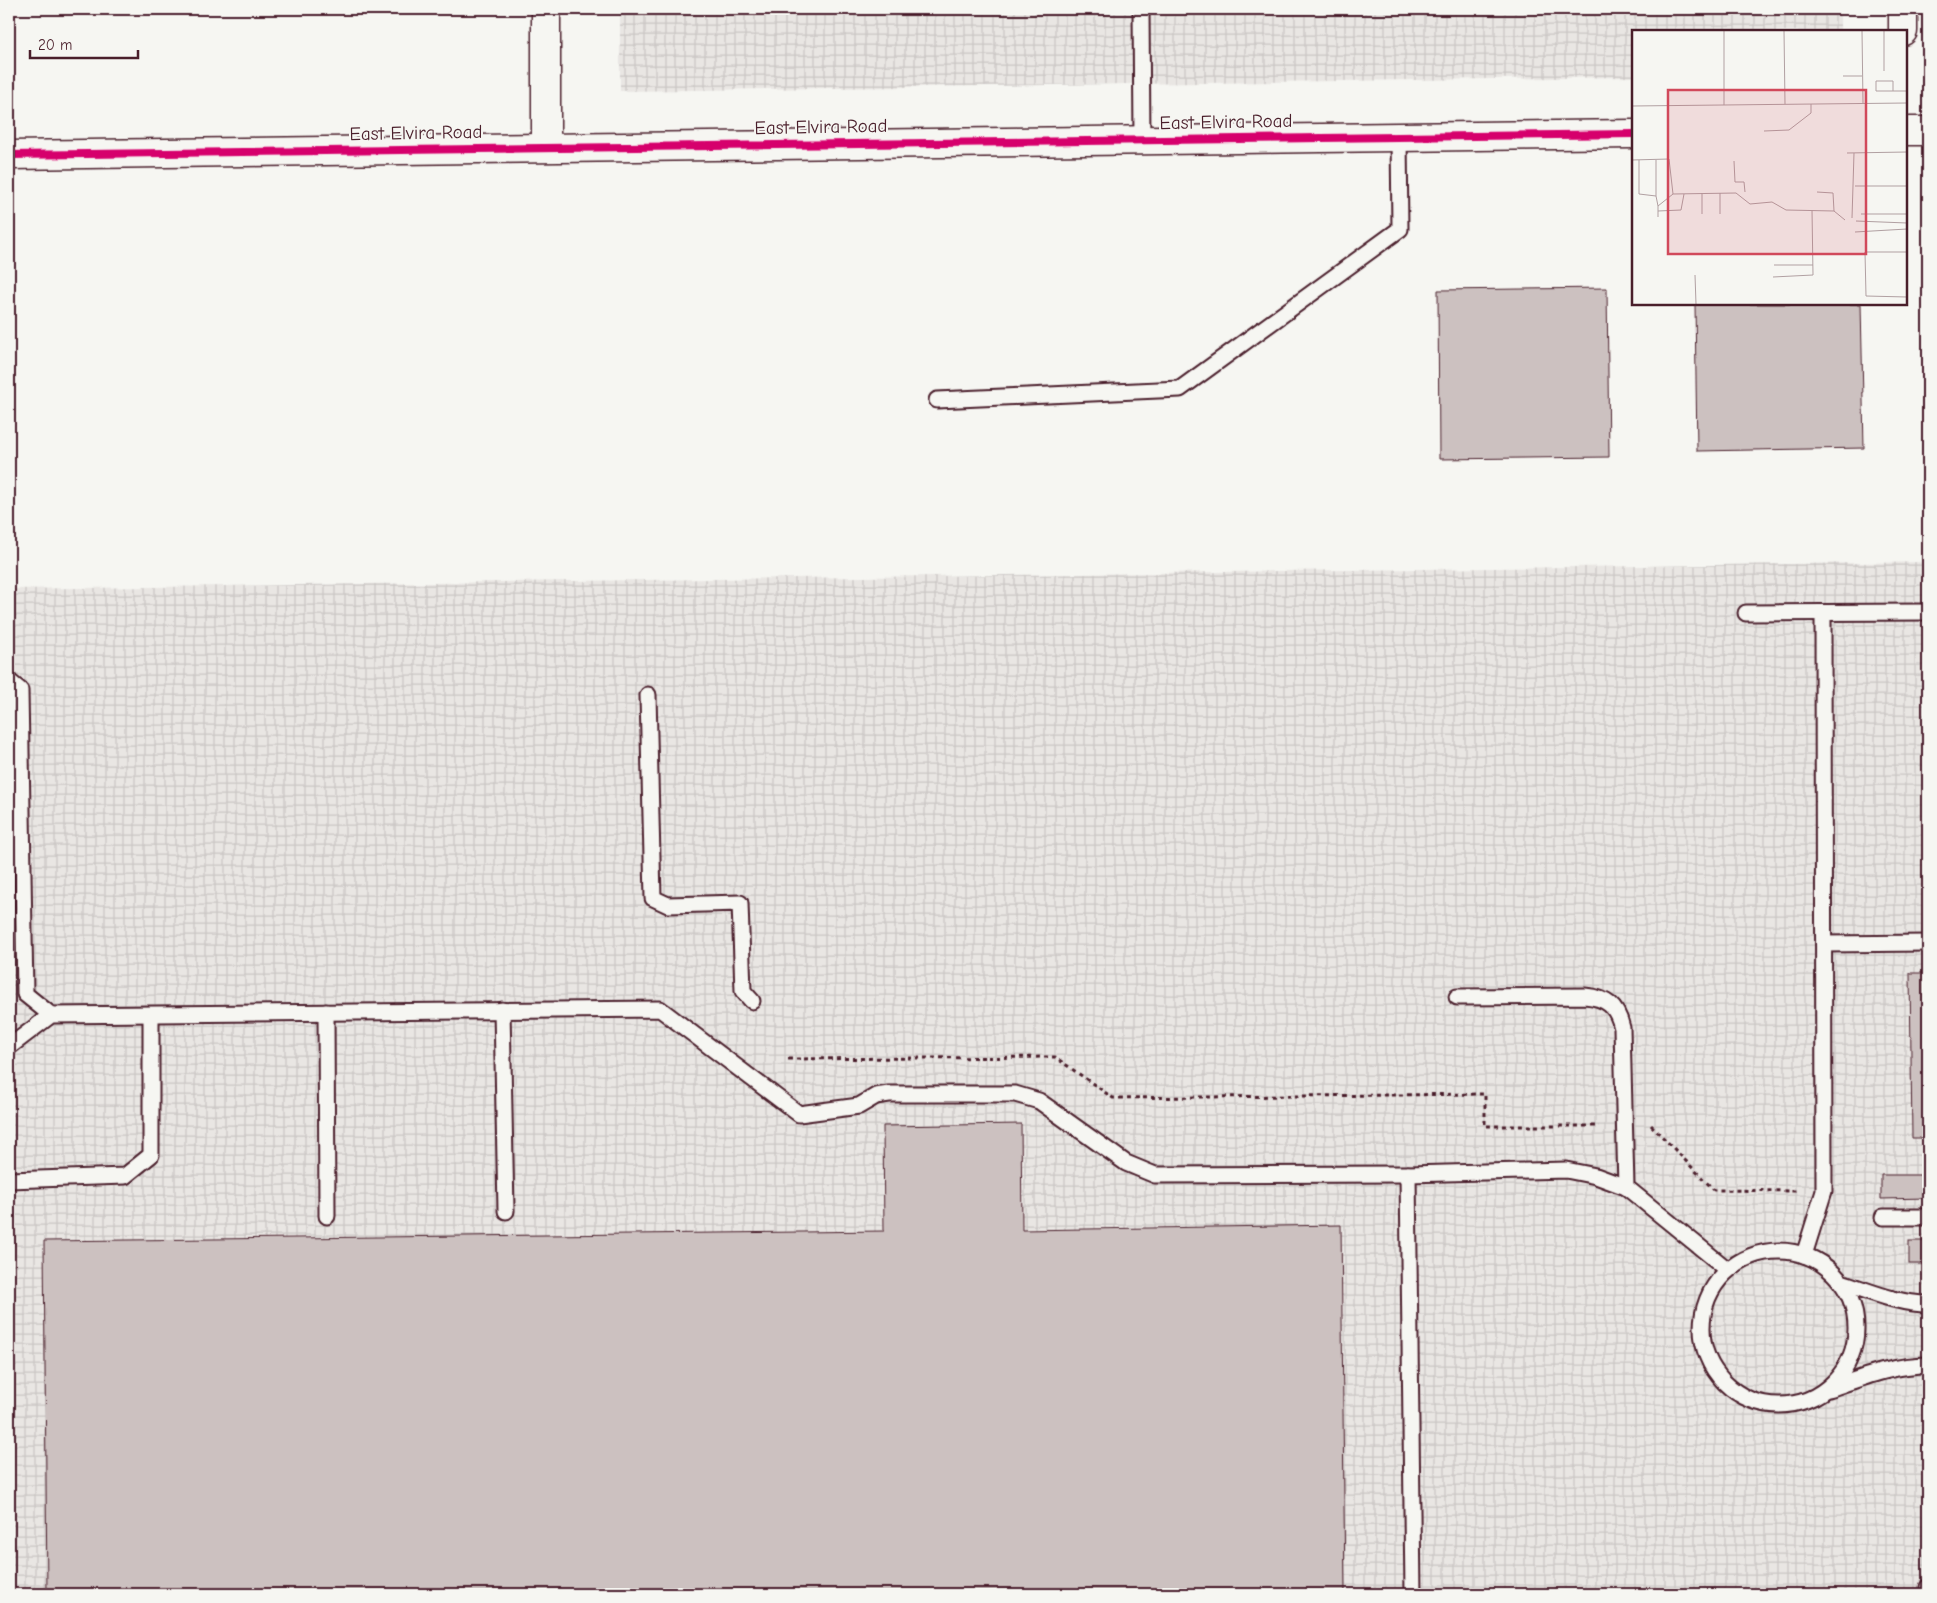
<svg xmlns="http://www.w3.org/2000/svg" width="1937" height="1603" viewBox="0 0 1937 1603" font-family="'Comic Neue',sans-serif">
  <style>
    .industrial { fill: url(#industrial-grid) }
    .building { fill: #ccc1c0; stroke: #4a1f2b }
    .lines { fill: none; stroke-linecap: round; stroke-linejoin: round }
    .lane-casing { stroke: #4a1f2b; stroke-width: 19 }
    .street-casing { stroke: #4a1f2b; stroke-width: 31 }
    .path { stroke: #4a1f2b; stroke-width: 3; stroke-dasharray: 4 4; stroke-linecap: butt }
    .lane { stroke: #f6f6f2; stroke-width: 15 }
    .street { stroke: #f6f6f2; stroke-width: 28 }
    .cycleway-casing { stroke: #f6f6f2; stroke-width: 11 }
    .cycleway { stroke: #d6006c; stroke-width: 8 }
    .labels { text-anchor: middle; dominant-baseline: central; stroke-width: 4; stroke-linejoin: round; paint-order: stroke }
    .street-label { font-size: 19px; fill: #4a1f2b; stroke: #f6f6f2 }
    .inset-road { fill: none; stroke: #b1a0a2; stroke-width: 1 }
    .view { fill: #d1495b; fill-opacity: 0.15; stroke: #d1495b; stroke-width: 2.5 }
    .inset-edge { fill: none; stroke: #4a1f2b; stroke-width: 2.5 }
  </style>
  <defs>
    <pattern id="industrial-grid" width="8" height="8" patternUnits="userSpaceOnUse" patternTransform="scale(1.25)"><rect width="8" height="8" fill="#e9e6e3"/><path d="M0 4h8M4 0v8" fill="none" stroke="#c9c5c3"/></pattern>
  </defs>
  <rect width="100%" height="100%" fill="#f6f6f2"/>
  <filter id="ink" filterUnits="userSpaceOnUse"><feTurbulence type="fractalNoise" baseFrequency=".02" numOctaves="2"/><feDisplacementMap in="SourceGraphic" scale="10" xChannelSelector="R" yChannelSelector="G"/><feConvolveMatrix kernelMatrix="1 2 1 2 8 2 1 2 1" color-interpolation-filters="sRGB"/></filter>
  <g filter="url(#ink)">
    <g class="industrial">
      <path d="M620,9h1220v22h-207v46l-1013,14z"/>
      <path d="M1928,562v1032h-1919v-1005z"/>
    </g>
    <g class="building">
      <path d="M1607,288l2,169 -170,2 -1,-169z"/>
      <path d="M1695,304h166l3,144 -167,3z"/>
      <path d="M1910,973h18v165h-16z"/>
      <path d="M1021,1124l1,106 319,-5 4,369h-1298l-3,-353 840,-10 -1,-105z"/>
      <path d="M1881,1175h47v23l-47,1z"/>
      <rect x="1909" y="1241" width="19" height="23"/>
    </g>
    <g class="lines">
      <defs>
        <g id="lane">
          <path d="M1141,9l1,131"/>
          <path d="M937,400l243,-11 220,-160 -1,-92"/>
          <path d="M1746,613l182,-1"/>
          <path d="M9,681l11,9 5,304 26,21"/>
          <path d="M648,695l5,203 15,7 72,-2 3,88 9,10"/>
          <path d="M1824,944l104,-1"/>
          <path d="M1457,997l128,-1c22,2 32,10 37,32l4,159 102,83"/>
          <path d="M502,1010l4,201"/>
          <path d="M326,1012l1,204"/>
          <path d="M9,1047l42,-32 609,-6 139,105 60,-8 17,-10 13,-2h126l24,7 87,62 29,12 253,-1 158,-4 30,6 30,11"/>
          <path d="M1408,1174l5,420"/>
          <path d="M9,1180l116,-4 26,-21v-140"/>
          <path d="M1883,1217h45"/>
          <circle cx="1779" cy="1328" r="77"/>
          <path d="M1804,1255l20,-64 -1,-578"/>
          <path d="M1841,1282c28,9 57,22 87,22"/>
          <path d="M1829,1389c32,-11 64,-24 99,-24"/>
          <path d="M1928,1594v-7"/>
        </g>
        <g id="street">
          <path d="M1903,9v22"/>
          <path d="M1906,131h22"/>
          <path d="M546,147v-138"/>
          <path d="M9,155l1624,-21"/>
        </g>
      </defs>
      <use href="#lane" class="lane-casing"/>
      <use href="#street" class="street-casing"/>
      <g class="path">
        <path d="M788,1059l267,-2 58,41 372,-4v32h114"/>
        <path d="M1651,1125l63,65 83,1"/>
      </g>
      <use href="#lane" class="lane"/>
      <use href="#street" class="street"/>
      <defs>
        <path id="cycleway" d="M9,155l1624,-21"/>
      </defs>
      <use href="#cycleway" class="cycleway-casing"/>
      <use href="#cycleway" class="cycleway"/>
    </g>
  </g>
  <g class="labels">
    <g class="street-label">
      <text transform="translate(1226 122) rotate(-1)">East Elvira Road</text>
      <text transform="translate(821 127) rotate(-1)">East Elvira Road</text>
      <text transform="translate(416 133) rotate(-1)">East Elvira Road</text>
    </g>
  </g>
  <g transform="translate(1632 30)">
    <rect width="275" height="275" fill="#f6f6f2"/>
    <path class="inset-road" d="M152,1l1,73M230,1l1,72M252,1v40M211,46h19M261,61v-10h-17v10h31M92,75v-74M0,76l275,-3M132,101l25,-1 22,-17v-9M215,123l60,-1M0,130l37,-1 4,35M7,130v34l17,2 2,10M24,130v36M102,131l1,21h9l1,10M223,156h52M185,162l16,1 1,18 11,9M70,163v21M88,163v21M26,181l23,-1 3,-16M229,184h46M26,187v-11l15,-12 63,-1 14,11 22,-2 14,8 48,1M220,188l2,-65M224,191l51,2M223,202l52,-3M275,222h-42l1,44 41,1M142,235h39M63,245l1,29M141,247l40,-2 -1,-65"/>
    <path class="view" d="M36,60h198v164h-198z"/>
    <rect width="275" height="275" class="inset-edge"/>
  </g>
  <rect width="1937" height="1603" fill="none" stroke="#f6f6f2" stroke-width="30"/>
  <rect x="15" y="15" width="1907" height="1573" fill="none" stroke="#4a1f2b" stroke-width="2" filter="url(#ink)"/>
  <path d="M30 50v8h108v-8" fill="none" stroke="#4a1f2b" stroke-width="2.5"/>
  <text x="38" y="50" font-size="15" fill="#4a1f2b" stroke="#f6f6f2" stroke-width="4" paint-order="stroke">20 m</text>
</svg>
